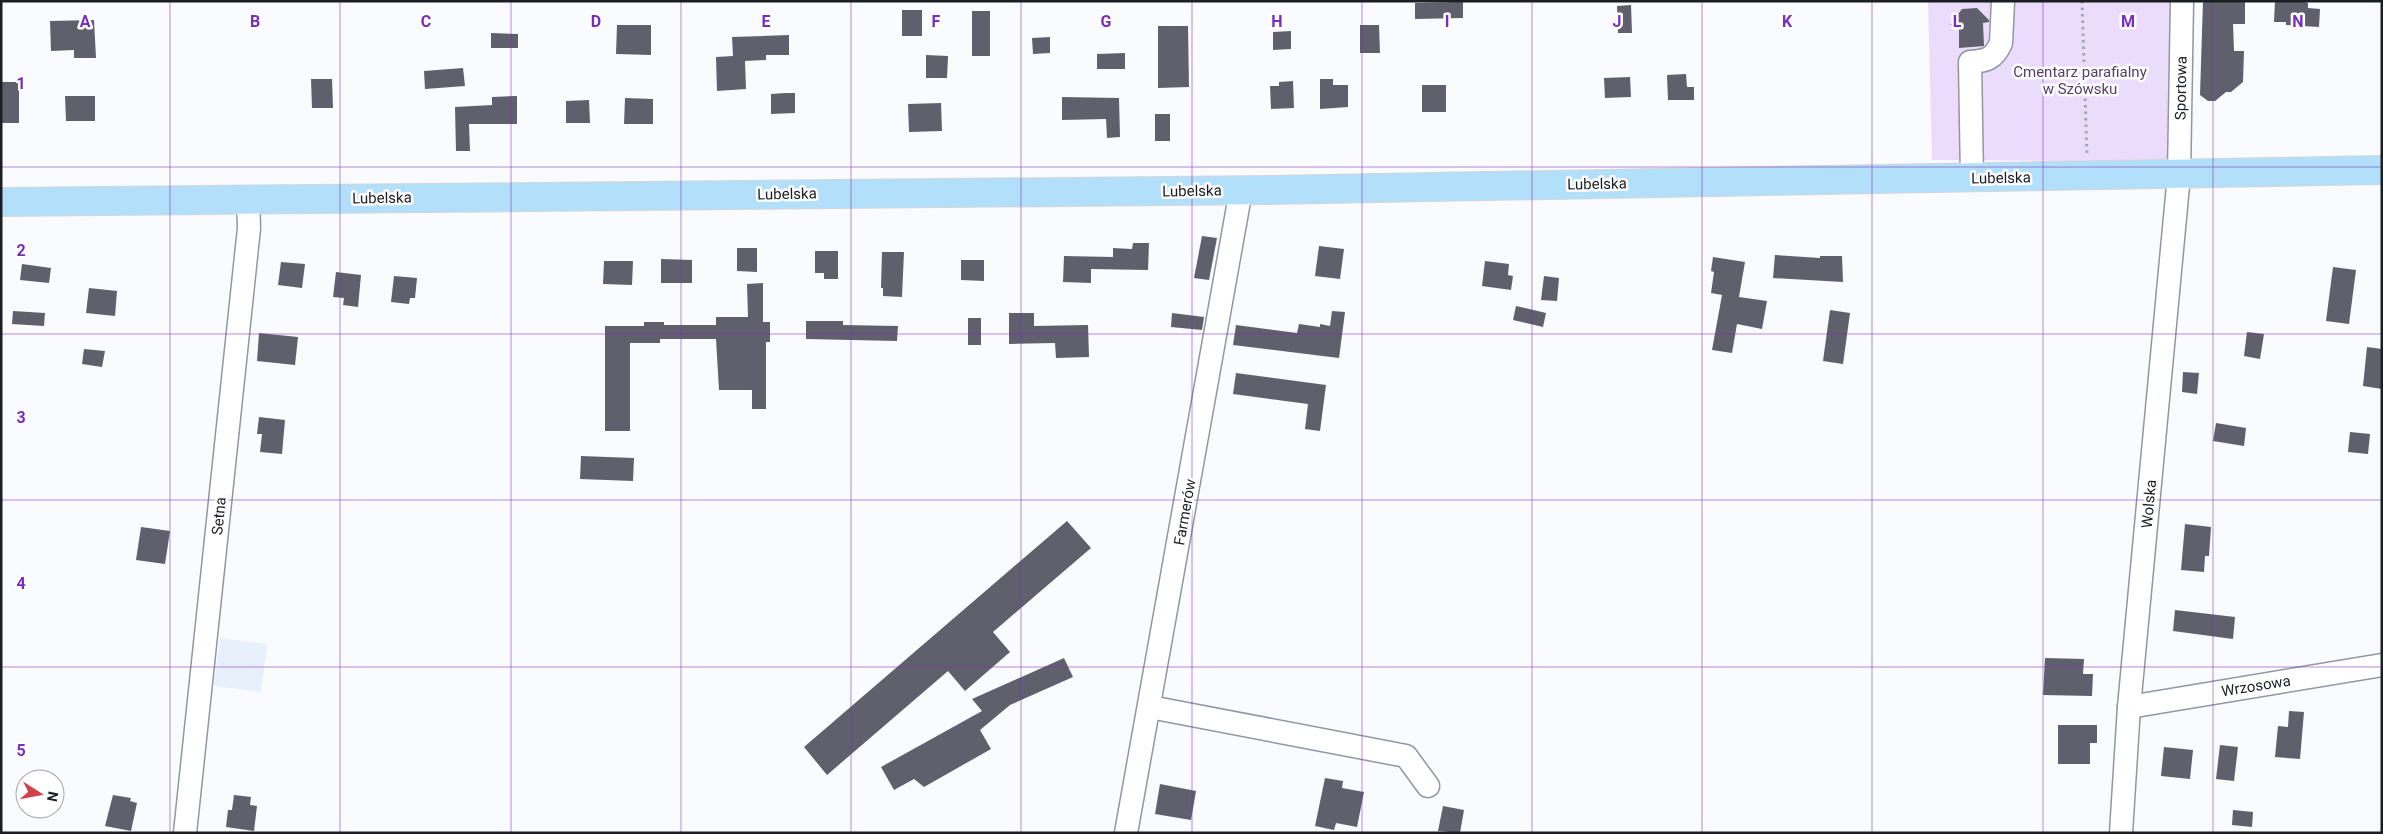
<svg xmlns="http://www.w3.org/2000/svg" width="2383" height="834" viewBox="0 0 2383 834" font-family="Roboto,sans-serif">
  <style>
    .built { fill: #e8f0fc }
    .green { fill: #ecdcfb }
    .building { fill: #60606d }
    .lines { fill: none; stroke-linecap: round; stroke-linejoin: round }
    .minor-casing { stroke: #9097a3; stroke-width: 25 }
    .major-casing { stroke: #d6d6d7; stroke-width: 30 }
    .path { stroke: #a4a6aa; stroke-width: 3; stroke-dasharray: 2.5 4; stroke-linecap: butt }
    .minor { stroke: #fff; stroke-width: 22 }
    .major { stroke: #b2dff9; stroke-width: 28 }
    .grid { fill: none; stroke: #7b2cbf; stroke-width: 1; stroke-opacity: 0.55 }
    .labels { text-anchor: middle; dominant-baseline: central; stroke-width: 5; stroke-linejoin: round; paint-order: stroke }
    .park-label { font-size: 15px; fill: #553e69; stroke: #fff }
    .street-label { font-size: 15px; fill: #1b1e23; stroke: #fff }
    .grid-label { font-size: 16px; text-anchor: middle; font-weight: bold; fill: #7b2cbf; stroke: #fff; stroke-width: 5; stroke-linejoin: round; paint-order: stroke }
  </style>
  <rect width="100%" height="100%" fill="#f9fbfe"/>
  <path class="built" d="M220,638l47,6 -6,48 -47,-6z"/>
  <path class="green" d="M1928,1h245v161l-241,-2z"/>
  <g class="building">
    <path d="M2203,1h42v23h-12l1,27h10l-1,31 -12,10h-5l-11,9h-7l-8,-6z"/>
    <path d="M2275,1h27l6,2v5l12,1 -1,18 -33,-2v-3h-12z"/>
    <path d="M1463,2v16l-48,1v-16z"/>
    <path d="M1631,5l1,28h-14l-1,-27z"/>
    <path d="M1977,8l12,12v2l-6,1 1,23 -25,2v-24l-9,1 12,-16z"/>
    <rect x="902" y="10" width="20" height="26"/>
    <rect x="972" y="11" width="18" height="45"/>
    <path d="M94,20l2,38h-22v-8l-23,1 -1,-30z"/>
    <path d="M617,25h34v30l-35,-1z"/>
    <path d="M1360,25h19l1,28h-20z"/>
    <path d="M1158,26h30l1,61 -31,1z"/>
    <path d="M1291,31v18l-18,1v-18z"/>
    <path d="M491,33l27,1v14h-27z"/>
    <path d="M789,35v20h-23v5l-21,1 1,28 -29,2 -1,-34 17,-1 -1,-19z"/>
    <path d="M1050,37v16l-17,1 -1,-16z"/>
    <path d="M1125,53v16h-28v-15z"/>
    <path d="M926,55l22,1 -1,22h-21z"/>
    <path d="M463,68l2,18 -40,3 -1,-18z"/>
    <path d="M1686,74l1,13h7v13h-26l-1,-25z"/>
    <path d="M1630,77l1,20 -26,1 -1,-20z"/>
    <path d="M311,79h21l1,29h-21z"/>
    <path d="M1320,79h13v6h15v22l-28,2z"/>
    <path d="M1293,81l1,27 -23,1 -1,-23h9v-4z"/>
    <rect x="1" y="82" width="18" height="41"/>
    <rect x="1422" y="85" width="24" height="27"/>
    <path d="M786,93h9v20l-24,1v-20z"/>
    <path d="M65,96h30v25h-29z"/>
    <path d="M517,96v28h-48l1,27h-14l-1,-44 37,-2v-8z"/>
    <path d="M1062,97l57,1 1,39 -13,1 -1,-19 -44,1z"/>
    <path d="M625,98l28,1v25h-29z"/>
    <path d="M589,100l1,23h-24v-22z"/>
    <path d="M941,103l1,28 -33,1 -1,-28z"/>
    <rect x="1155" y="114" width="15" height="27"/>
    <path d="M1202,236l15,2 -8,42 -15,-2z"/>
    <path d="M1133,243h16l-1,27 -57,-1v14l-28,-1 1,-26 49,1v-9l19,1z"/>
    <path d="M1319,246l25,3 -4,30 -25,-3z"/>
    <path d="M737,248h20v24l-20,-1z"/>
    <path d="M815,251h23v28h-14v-6h-9z"/>
    <path d="M882,252h22l-2,45 -19,-1v-8h-2z"/>
    <path d="M1775,255l45,3v-2h22l1,26 -70,-4z"/>
    <path d="M1713,257l32,5 -6,35 28,4 -5,28 -25,-5 -5,29 -20,-3 10,-55 -11,-2 3,-21 -3,-1z"/>
    <path d="M661,259l31,1v23h-31z"/>
    <path d="M961,260h23v21l-23,-1z"/>
    <path d="M604,261h29l-1,24 -29,-1z"/>
    <path d="M1485,261l24,3 -1,11 5,1 -2,14 -29,-4z"/>
    <path d="M281,262l24,2 -3,24 -24,-3z"/>
    <path d="M22,264l29,4 -2,15 -29,-3z"/>
    <path d="M2333,267l23,3 -7,54 -23,-3z"/>
    <path d="M336,272l25,3 -3,32 -15,-2 1,-7 -11,-1z"/>
    <path d="M394,276l23,2 -2,20h-5l-1,6 -18,-2z"/>
    <path d="M1544,276l15,2 -2,23 -16,-1z"/>
    <path d="M763,283v39h7v20h-4v67h-14v-19h-33l-3,-51h-56v4h-30v88h-25v-105h39v-4h20v3h52v-8h32l-1,-33z"/>
    <path d="M89,288l28,3 -2,25 -29,-3z"/>
    <path d="M1516,306l30,7 -3,14 -30,-7z"/>
    <path d="M1830,310l20,3 -7,51 -20,-3z"/>
    <path d="M13,311l32,2 -1,13 -32,-2z"/>
    <path d="M1332,311l13,1 -6,46 -106,-13 3,-20 61,8 2,-9 21,3v-3l10,2z"/>
    <path d="M1009,313h25v13l54,-1 1,32 -33,1 -1,-15 -46,1z"/>
    <path d="M1172,313l32,4 -2,13 -31,-3z"/>
    <rect x="968" y="318" width="13" height="27"/>
    <path d="M806,321h37v4l55,1 -1,15 -91,-2z"/>
    <path d="M2247,332l17,2 -4,25 -16,-3z"/>
    <path d="M259,333l39,4 -3,28 -38,-4z"/>
    <path d="M2367,347l15,2v40l-19,-3z"/>
    <path d="M84,349l21,2 -3,16 -20,-3z"/>
    <path d="M2183,372l16,1 -2,21 -15,-2z"/>
    <path d="M1236,373l90,12 -6,46 -15,-2 3,-25 -75,-10z"/>
    <path d="M259,417l26,3 -3,34 -22,-2 2,-18h-5z"/>
    <path d="M2216,423l30,5 -2,18 -31,-5z"/>
    <path d="M2350,432l20,2 -2,20 -20,-2z"/>
    <path d="M581,456l53,2 -1,23 -53,-2z"/>
    <path d="M1067,521l24,27 -98,84 17,20 -45,39 -17,-20 -121,104 -23,-28z"/>
    <path d="M2185,524l26,3 -2,29h-4l-1,16 -23,-2z"/>
    <path d="M141,527l29,4 -5,33 -29,-4z"/>
    <path d="M2175,610l60,7 -2,22 -60,-8z"/>
    <path d="M1064,658l9,19 -63,28 -30,25 11,19 -67,38 -10,-8 -20,11 -13,-23 101,-56 -10,-12z"/>
    <path d="M2045,658l39,1 -1,15h10l-1,22 -49,-1z"/>
    <path d="M2289,711l15,1 -4,47 -25,-2 3,-31 10,1z"/>
    <path d="M2058,725h39v18h-7v21h-32z"/>
    <path d="M2220,745l18,2 -4,34 -18,-2z"/>
    <path d="M2164,747l29,3 -3,29 -29,-3z"/>
    <path d="M1325,778l18,3 -1,7 22,4 -7,35 -21,-4 -2,7 -19,-4z"/>
    <path d="M1160,784l36,7 -5,29 -36,-6z"/>
    <path d="M113,795l18,3 -1,3 7,2 -6,28 -26,-5z"/>
    <path d="M234,795l17,2 -1,8 7,1 -3,25 -28,-4 2,-17h4z"/>
    <path d="M1443,806l21,4 -4,23 -22,-2z"/>
    <path d="M2233,810l20,2 -1,15 -20,-2z"/>
  </g>
  <g class="lines">
    <defs>
      <g id="minor">
        <path d="M1972,178l-2,-116c16,-1 24,-3 31,-19l2,-42"/>
        <path d="M1150,707l256,49 22,30"/>
        <path d="M2129,707l253,-42"/>
        <path d="M185,833l64,-605 -1,-29"/>
        <path d="M1126,833l115,-643"/>
        <path d="M2121,833l8,-126 50,-532 3,-174"/>
      </g>
      <path id="major" d="M1,202l1267,-12 1114,-20"/>
    </defs>
    <use href="#minor" class="minor-casing"/>
    <use href="#major" class="major-casing"/>
    <path class="path" d="M2082,1l5,155"/>
    <use href="#minor" class="minor"/>
    <use href="#major" class="major"/>
  </g>
  <path class="grid" d="M170,1v832M340,1v832M511,1v832M681,1v832M851,1v832M1021,1v832M1192,1v832M1362,1v832M1532,1v832M1702,1v832M1872,1v832M2043,1v832M2213,1v832M1,167h2381M1,334h2381M1,500h2381M1,667h2381"/>
  <g class="labels">
    <g class="park-label">
      <text x="2080" y="72">Cmentarz parafialny<tspan x="2080" dy="17">w Szówsku</tspan></text>
    </g>
    <g class="street-label">
      <text transform="translate(2181 88) rotate(-89)">Sportowa</text>
      <text transform="translate(2001 178) rotate(-1)">Lubelska</text>
      <text transform="translate(1597 184) rotate(-1)">Lubelska</text>
      <text transform="translate(1192 191) rotate(-1)">Lubelska</text>
      <text transform="translate(787 194) rotate(-1)">Lubelska</text>
      <text transform="translate(382 198) rotate(-1)">Lubelska</text>
      <text transform="translate(2149 504) rotate(-85)">Wolska</text>
      <text transform="translate(1185 512) rotate(-80)">Farmerów</text>
      <text transform="translate(219 516) rotate(-84)">Setna</text>
      <text transform="translate(2256 686) rotate(-9)">Wrzosowa</text>
    </g>
  </g>
  <g class="grid-label">
    <text x="85" y="27">A</text>
    <text x="255" y="27">B</text>
    <text x="426" y="27">C</text>
    <text x="596" y="27">D</text>
    <text x="766" y="27">E</text>
    <text x="936" y="27">F</text>
    <text x="1106" y="27">G</text>
    <text x="1277" y="27">H</text>
    <text x="1447" y="27">I</text>
    <text x="1617" y="27">J</text>
    <text x="1787" y="27">K</text>
    <text x="1957" y="27">L</text>
    <text x="2128" y="27">M</text>
    <text x="2298" y="27">N</text>
    <text x="21" y="89">1</text>
    <text x="21" y="256">2</text>
    <text x="21" y="423">3</text>
    <text x="21" y="589">4</text>
    <text x="21" y="756">5</text>
  </g>
  <rect width="2383" height="834" fill="none" stroke="#1b1e23" stroke-width="5"/>
  <g transform="translate(40 794) rotate(101)"><circle r="24" fill="#ffffff" stroke="#a4a5a7"/>
  <path d="M0-4L9 19L0 12L-9 19Z" fill="#d1414b"/>
  <text y="-8" font-size="14" font-weight="bold" text-anchor="middle" fill="#1b1e23">N</text>
  </g>
</svg>
